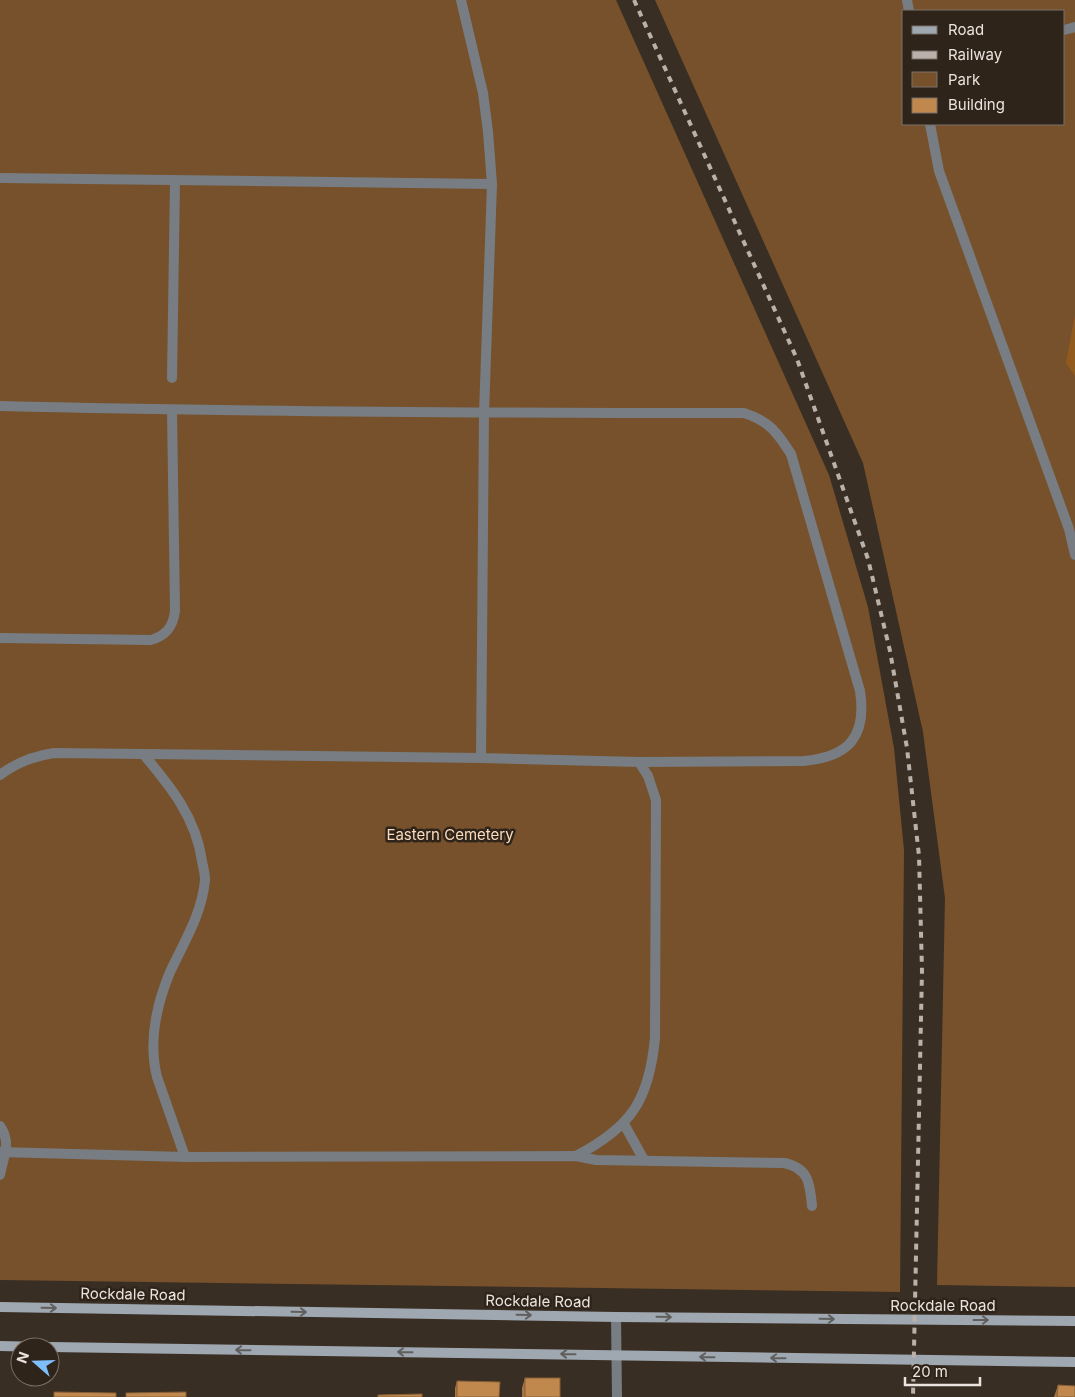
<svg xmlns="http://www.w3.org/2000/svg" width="1075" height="1397" viewBox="0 0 1075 1397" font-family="Inter,sans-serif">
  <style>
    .green { fill: #77512b; fill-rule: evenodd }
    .forest { fill: #925b1e }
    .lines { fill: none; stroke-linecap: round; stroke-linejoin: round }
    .lane { stroke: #777d82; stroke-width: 10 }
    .street { stroke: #777d82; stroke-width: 10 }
    .secondary { stroke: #9fa8b1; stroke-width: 10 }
    .rail { stroke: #bab1aa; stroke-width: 4; stroke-dasharray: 6 6; stroke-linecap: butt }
    .wall { fill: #a67543 }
    .building { fill: #c1884e; stroke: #875f37 }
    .oneway { stroke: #615f5e }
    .labels { text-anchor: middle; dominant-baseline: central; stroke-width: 5; stroke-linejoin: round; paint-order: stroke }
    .park-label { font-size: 15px; fill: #fcdcbe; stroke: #2f241a }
    .street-label { font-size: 15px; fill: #ebe3dd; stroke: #2f241a }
  </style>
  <rect width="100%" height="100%" fill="#392e24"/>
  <g class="green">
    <path d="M0,0h616l213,475 39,132 26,141 10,102 -4,442 -900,-12z"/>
    <path d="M655,0h420v1287l-138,-2 8,-387 -22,-166 -60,-269zM904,11h160v113h-160z"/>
  </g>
  <path class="forest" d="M1075,315v61l-9,-13z"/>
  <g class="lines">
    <g class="lane">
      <path d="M461,0l22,93 5,39 4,52 -8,230 -3,344 158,4 9,14 8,24 -1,238c-6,63 -24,89 -79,118"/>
      <path d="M907,0l2,11"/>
      <path d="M1064,30l11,-3"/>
      <path d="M930,124l9,47 130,358 6,26"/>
      <path d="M0,178l492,6"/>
      <path d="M172,378l3,-197"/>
      <path d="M0,406c248,6 496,7 744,7 25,8 33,19 47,41l69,237c7,45 -11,66 -56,70l-165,1"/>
      <path d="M0,638l151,2c15,-4 22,-13 24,-29l-3,-201"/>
      <path d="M144,755c27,32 52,63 58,106 1,6 3,12 3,19 -3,34 -21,62 -35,92 -14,34 -22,69 -13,105l28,80"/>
      <path d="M0,775c17,-13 33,-19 54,-22l427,5"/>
      <path d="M624,1124l20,36"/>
      <path d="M0,1126c12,17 3,31 0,49"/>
      <path d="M0,1152l185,5 391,-1 20,4 188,3c25,5 26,21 28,43"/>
    </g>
    <path class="street" d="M616,1317l1,80"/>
    <g class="secondary">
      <path d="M0,1307l616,10 459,4"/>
      <path d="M0,1346l45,1"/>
      <path d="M50,1347l1025,15"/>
    </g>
    <path class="rail" d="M634,0l163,359 71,200 22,92 17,97 12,108 3,115 -9,426"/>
  </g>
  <g class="wall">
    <path d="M525,1378l35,19h-38v-9z"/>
    <path d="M457,1381l42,16h-44v-9z"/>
    <path d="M1058,1385l17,12h-21z"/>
  </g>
  <g class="building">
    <rect x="525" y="1378" width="35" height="19"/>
    <path d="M457,1381l43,1 -1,15h-42z"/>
    <path d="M1058,1385l17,1v11h-18z"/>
    <path d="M54,1392l62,1v4h-62z"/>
    <path d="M186,1392v5h-60v-4z"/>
    <path d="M422,1394v3h-44v-2z"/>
  </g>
  <defs><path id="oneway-shaft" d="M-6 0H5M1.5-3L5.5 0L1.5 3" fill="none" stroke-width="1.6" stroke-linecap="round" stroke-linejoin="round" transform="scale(1.25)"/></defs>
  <g class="oneway">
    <use href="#oneway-shaft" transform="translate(49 1308) rotate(1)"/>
    <use href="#oneway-shaft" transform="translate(299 1312) rotate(1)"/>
    <use href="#oneway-shaft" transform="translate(524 1315) rotate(1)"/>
    <use href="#oneway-shaft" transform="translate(664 1317) rotate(1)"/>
    <use href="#oneway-shaft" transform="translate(827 1319) rotate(1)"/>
    <use href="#oneway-shaft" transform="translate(981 1320)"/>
    <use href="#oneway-shaft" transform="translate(243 1350) rotate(-179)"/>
    <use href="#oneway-shaft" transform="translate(405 1352) rotate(-179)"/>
    <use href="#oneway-shaft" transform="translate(568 1354) rotate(-179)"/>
    <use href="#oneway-shaft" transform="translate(707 1357) rotate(-179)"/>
    <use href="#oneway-shaft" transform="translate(778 1358) rotate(-179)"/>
  </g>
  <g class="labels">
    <g class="park-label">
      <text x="450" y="834">Eastern Cemetery</text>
    </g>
    <g class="street-label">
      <text transform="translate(133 1294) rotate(1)">Rockdale Road</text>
      <text transform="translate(538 1301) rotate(1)">Rockdale Road</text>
      <text x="943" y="1305">Rockdale Road</text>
    </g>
  </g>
  <rect x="902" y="10" width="162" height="115" fill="#2f241a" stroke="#7a7068"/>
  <rect x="912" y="26" width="25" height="8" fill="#9fa8b1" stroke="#7a7068"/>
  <text x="948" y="35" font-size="15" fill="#ebe3dd">Road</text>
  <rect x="912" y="51" width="25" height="8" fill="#bab1aa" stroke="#7a7068"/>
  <text x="948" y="60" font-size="15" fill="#ebe3dd">Railway</text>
  <rect x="912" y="72" width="25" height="15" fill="#77512b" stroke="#7a7068"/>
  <text x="948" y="85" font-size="15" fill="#ebe3dd">Park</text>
  <rect x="912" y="98" width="25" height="15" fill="#c1884e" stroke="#7a7068"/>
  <text x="948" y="110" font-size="15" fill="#ebe3dd">Building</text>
  <g transform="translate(35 1362) rotate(290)"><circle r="24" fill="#2f241a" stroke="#7a7068"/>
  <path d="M0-4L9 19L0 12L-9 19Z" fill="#7dbef9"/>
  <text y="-8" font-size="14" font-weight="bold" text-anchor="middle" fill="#ebe3dd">N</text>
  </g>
  <path d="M905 1377v8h75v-8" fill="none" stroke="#ebe3dd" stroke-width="2.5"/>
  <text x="912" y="1377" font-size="15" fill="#ebe3dd" stroke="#2f241a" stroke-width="4" paint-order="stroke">20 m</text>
</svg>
